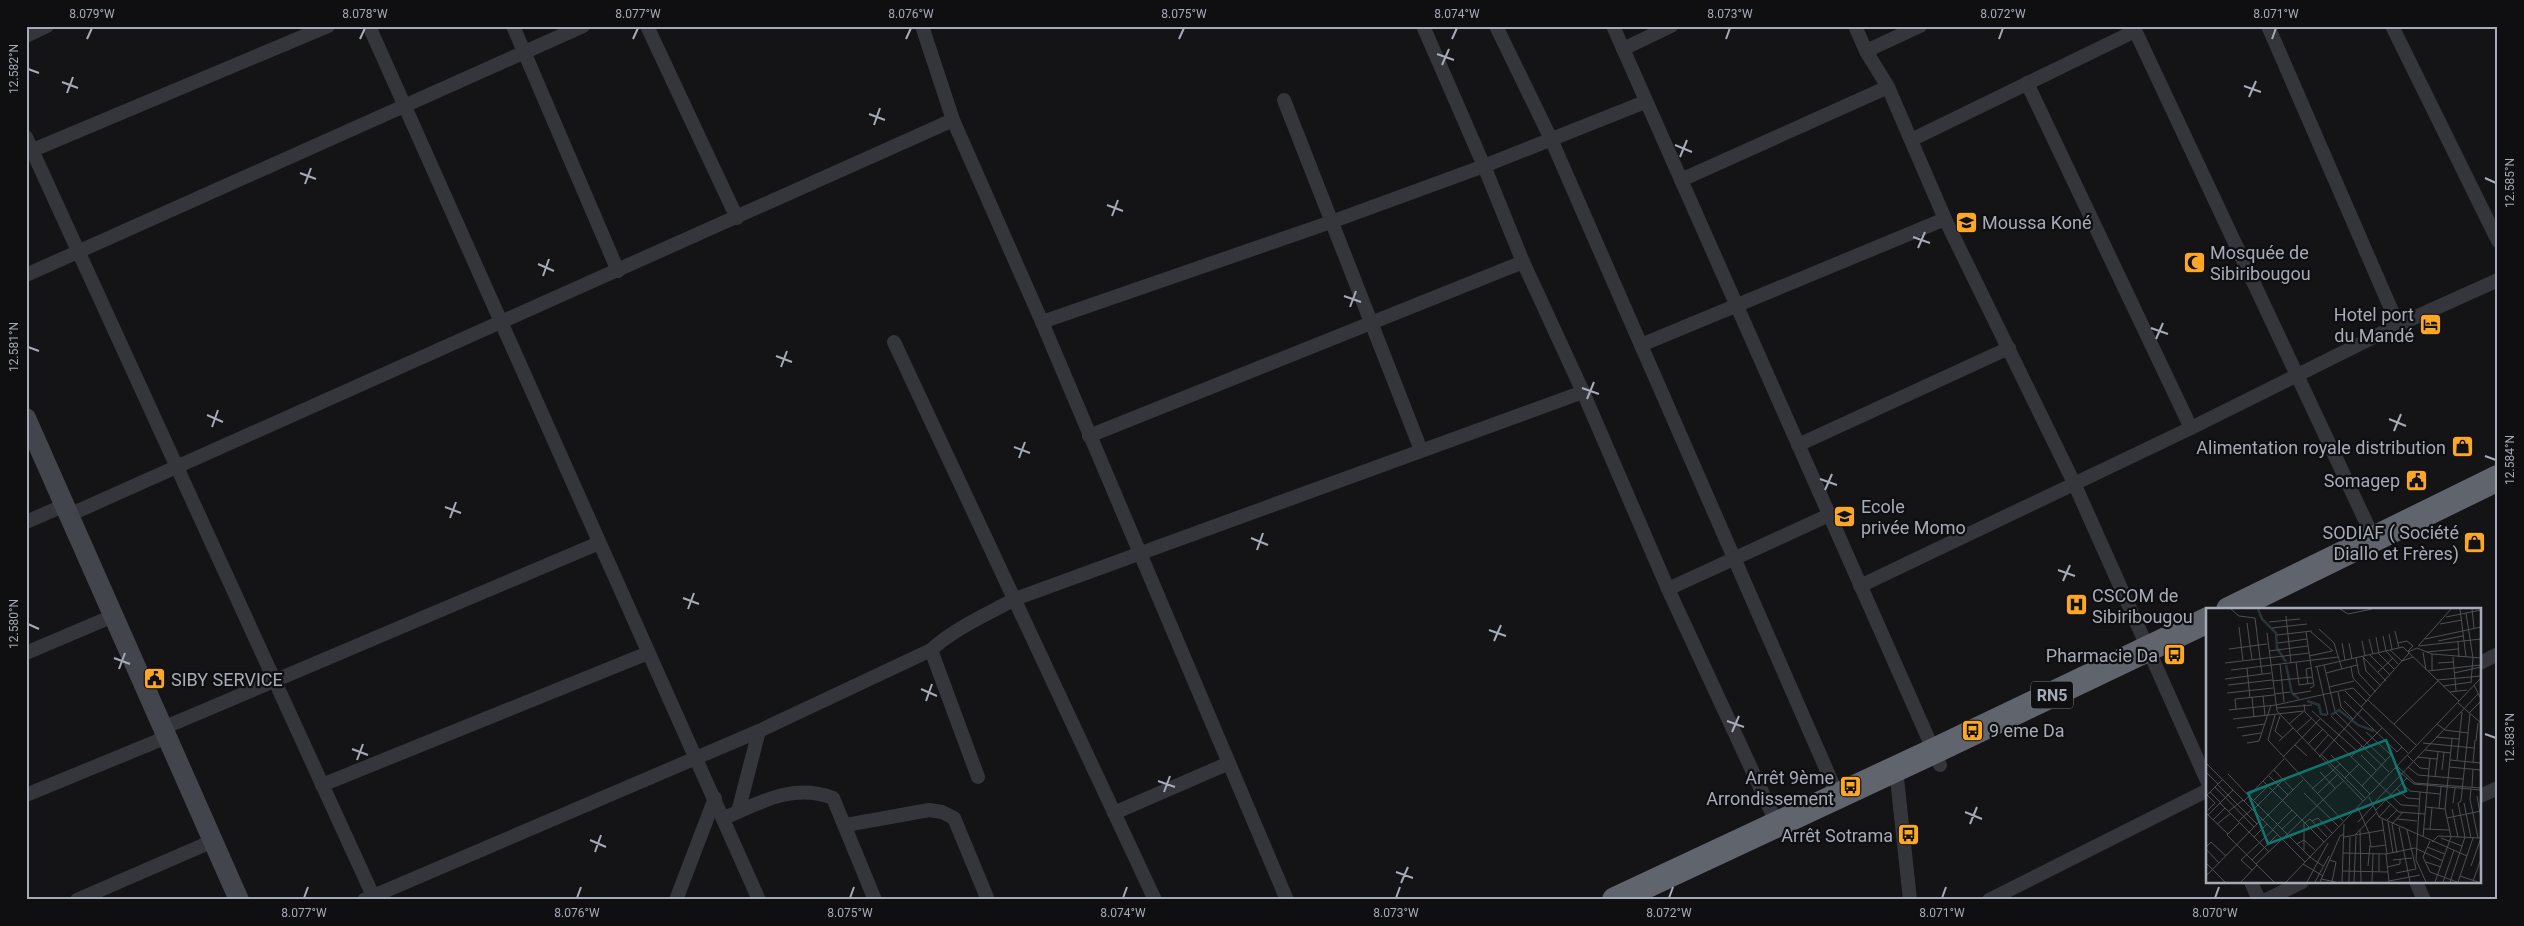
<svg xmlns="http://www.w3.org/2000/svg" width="2524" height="926" viewBox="0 0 2524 926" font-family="Roboto,sans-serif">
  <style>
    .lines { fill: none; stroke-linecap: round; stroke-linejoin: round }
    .street { stroke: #35363b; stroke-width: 14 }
    .secondary { stroke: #42454b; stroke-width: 20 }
    .highway { stroke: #60646c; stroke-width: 26 }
    .ticks { fill: none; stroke: #a5abb7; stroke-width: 2 }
    .labels { text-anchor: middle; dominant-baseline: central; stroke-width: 4.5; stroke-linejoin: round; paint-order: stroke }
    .shield { fill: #0f0f11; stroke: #787c85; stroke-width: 1 }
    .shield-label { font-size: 16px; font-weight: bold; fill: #a5abb7 }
    .poi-label { font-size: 18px; fill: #a5abb7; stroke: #0f0f11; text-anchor: end }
    .inset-river { fill: none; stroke: #29343a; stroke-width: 2.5 }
    .inset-road { fill: none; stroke: #4e5056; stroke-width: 1 }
    .view { fill: #0f766e; fill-opacity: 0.15; stroke: #0f766e; stroke-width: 2.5 }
    .inset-edge { fill: none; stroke: #a5abb7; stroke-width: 2.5 }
    .neatline { fill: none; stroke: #a5abb7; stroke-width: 2 }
    .ticks-label { font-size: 12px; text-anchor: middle; fill: #a5abb7 }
  </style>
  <rect width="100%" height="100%" fill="#141416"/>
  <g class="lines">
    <g class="street">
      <path d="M369,26l390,874"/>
      <path d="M513,26l105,245"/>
      <path d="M647,26l90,192"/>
      <path d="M922,26l31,94 89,202 245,578"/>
      <path d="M1423,26l61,140 39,96 60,130 85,197 109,235"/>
      <path d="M1496,26l55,113 287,657"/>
      <path d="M1613,26l327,739"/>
      <path d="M1855,26l11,25 22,36 57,132 129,264 134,300"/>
      <path d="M2133,26l241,513"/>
      <path d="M2268,26l130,299"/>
      <path d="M2392,26l106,215"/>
      <path d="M26,36l21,-10"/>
      <path d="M1623,49l48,-23"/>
      <path d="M1866,51l54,-25"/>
      <path d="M2027,83l164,345"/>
      <path d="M1284,100l137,350"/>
      <path d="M26,137l349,763"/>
      <path d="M1911,140l224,-109"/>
      <path d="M33,150l295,-124"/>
      <path d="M1681,180l207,-93"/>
      <path d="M26,275l557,-249"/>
      <path d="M1042,322l289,-100 153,-56 161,-64"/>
      <path d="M894,342l261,558"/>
      <path d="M1641,345l304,-126"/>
      <path d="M1089,436l434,-174"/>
      <path d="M1798,445l211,-97"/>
      <path d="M69,515l884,-395"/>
      <path d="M26,522l39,-17"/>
      <path d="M1860,586l331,-158 207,-103 100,-45"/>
      <path d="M1668,589l161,-74"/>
      <path d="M931,650l47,127"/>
      <path d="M26,653l87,-37"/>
      <path d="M2480,663l18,-9"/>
      <path d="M163,728l436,-185"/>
      <path d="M1896,769l14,131"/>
      <path d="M322,785l326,-132"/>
      <path d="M26,795l141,-58"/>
      <path d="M2480,796l18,-8"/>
      <path d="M738,812l21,-81"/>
      <path d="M1114,813l115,-50"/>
      <path d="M724,818c37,-16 69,-35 109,-20l42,102"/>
      <path d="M846,825l83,-15 13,2 12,6 34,82"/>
      <path d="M2251,882l8,18"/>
      <path d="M2416,882l8,18"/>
      <path d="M77,900l136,-59"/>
      <path d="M364,900l395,-169 172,-81c24,-22 55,-35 84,-51l568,-207"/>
      <path d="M676,900l39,-102"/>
      <path d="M1989,900l219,-110"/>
      <path d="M2266,900l36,-18"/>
    </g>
    <path class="secondary" d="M26,418l213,482"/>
    <g class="highway">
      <path d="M2229,610l269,-132"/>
      <path d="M1615,900l319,-149 274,-131"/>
    </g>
  </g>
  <path class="ticks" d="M87,39l5,-11M360,39l5,-11M633,39l5,-11M906,39l5,-11M1179,39l5,-11M1452,39l5,-11M1726,39l4,-11M1999,39l4,-11M2272,39l4,-11M1437,54l17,6M1442,65l7,-16M28,69l11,4M62,82l16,6M2244,86l17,6M67,93l6,-16M2249,97l7,-16M869,114l16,6M874,125l6,-17M1675,145l17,7M1680,157l7,-17M300,173l16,6M2485,178l11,5M305,184l6,-16M1107,205l16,6M1112,216l6,-16M1913,237l17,6M1918,248l7,-16M538,264l16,7M543,276l6,-17M1344,296l17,6M1350,307l6,-16M2151,328l17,6M2156,339l7,-16M28,347l11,4M776,356l16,6M781,367l6,-16M1582,388l17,6M1587,399l7,-17M207,415l16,7M2389,419l17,7M212,427l6,-17M2394,431l7,-17M1014,447l16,6M2485,456l11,4M1019,458l6,-16M1820,479l17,6M1825,490l7,-16M445,507l16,6M450,518l6,-16M1251,538l17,7M1257,550l6,-17M2058,570l17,6M2063,581l7,-16M683,598l16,6M688,609l6,-16M28,624l11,5M1489,630l17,6M1494,641l7,-16M114,658l16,6M119,669l6,-16M921,689l16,7M926,701l6,-17M1727,721l17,6M1732,732l7,-16M2485,734l11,4M352,749l16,6M357,760l6,-16M1158,781l17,6M1164,792l6,-16M1965,812l17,7M1970,824l7,-17M590,840l16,7M595,852l6,-17M1396,872l17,6M1401,883l7,-16M304,898l4,-11M577,898l4,-11M850,898l4,-11M1123,898l4,-11M1396,898l4,-11M1669,898l4,-11M1942,898l4,-11M2215,898l4,-11"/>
  <defs>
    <symbol id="school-square" viewBox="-11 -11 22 22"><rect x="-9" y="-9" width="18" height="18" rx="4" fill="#fca825" stroke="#0f0f11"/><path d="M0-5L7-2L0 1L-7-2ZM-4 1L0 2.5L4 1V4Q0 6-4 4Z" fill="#111"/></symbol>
    <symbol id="mosque-square" viewBox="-11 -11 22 22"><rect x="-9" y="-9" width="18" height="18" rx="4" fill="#fca825" stroke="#0f0f11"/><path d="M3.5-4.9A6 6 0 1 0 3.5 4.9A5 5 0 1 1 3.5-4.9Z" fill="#111"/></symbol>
    <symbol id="hotel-square" viewBox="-11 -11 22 22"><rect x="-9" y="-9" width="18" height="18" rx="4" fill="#fca825" stroke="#0f0f11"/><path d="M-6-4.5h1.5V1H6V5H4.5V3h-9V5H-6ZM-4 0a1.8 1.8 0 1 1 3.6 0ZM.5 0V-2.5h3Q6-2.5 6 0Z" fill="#111"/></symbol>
    <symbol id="shop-square" viewBox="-11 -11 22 22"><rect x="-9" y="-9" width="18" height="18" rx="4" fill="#fca825" stroke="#0f0f11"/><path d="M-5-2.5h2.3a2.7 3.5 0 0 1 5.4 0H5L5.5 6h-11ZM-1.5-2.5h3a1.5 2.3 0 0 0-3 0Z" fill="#111"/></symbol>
    <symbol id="civic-square" viewBox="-11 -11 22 22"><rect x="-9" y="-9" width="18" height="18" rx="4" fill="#fca825" stroke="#0f0f11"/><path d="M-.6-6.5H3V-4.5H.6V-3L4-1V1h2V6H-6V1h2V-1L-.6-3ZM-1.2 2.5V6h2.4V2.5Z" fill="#111"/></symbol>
    <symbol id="hospital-square" viewBox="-11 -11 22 22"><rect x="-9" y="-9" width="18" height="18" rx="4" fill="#fca825" stroke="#0f0f11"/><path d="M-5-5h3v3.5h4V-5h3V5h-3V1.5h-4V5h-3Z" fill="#111"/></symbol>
    <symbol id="bus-square" viewBox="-11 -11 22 22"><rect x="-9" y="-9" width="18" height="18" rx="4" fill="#fca825" stroke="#0f0f11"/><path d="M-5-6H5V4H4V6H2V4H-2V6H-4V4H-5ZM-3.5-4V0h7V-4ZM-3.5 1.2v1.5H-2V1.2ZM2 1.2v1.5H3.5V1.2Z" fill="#111"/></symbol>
  </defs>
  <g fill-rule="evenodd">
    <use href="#school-square" x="1954" y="210" width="25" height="25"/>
    <use href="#mosque-square" x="2182" y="250" width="25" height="25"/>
    <use href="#hotel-square" x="2418" y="312" width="25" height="25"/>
    <use href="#shop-square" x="2450" y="434" width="25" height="25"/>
    <use href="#civic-square" x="2404" y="468" width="25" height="25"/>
    <use href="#school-square" x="1832" y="504" width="25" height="25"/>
    <use href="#shop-square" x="2462" y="530" width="25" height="25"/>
    <use href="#hospital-square" x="2064" y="592" width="25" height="25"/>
    <use href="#bus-square" x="2162" y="642" width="25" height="25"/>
    <use href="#civic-square" x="142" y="666" width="25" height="25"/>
    <use href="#bus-square" x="1960" y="718" width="25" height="25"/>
    <use href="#bus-square" x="1838" y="774" width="25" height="25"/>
    <use href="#bus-square" x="1896" y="822" width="25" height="25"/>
  </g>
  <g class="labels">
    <rect class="shield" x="2031" y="681.5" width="42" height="27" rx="4"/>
    <g class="shield-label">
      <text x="2052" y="695">RN5</text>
    </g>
    <g class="poi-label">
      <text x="1982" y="222" text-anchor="start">Moussa Koné</text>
      <text x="2210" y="252" text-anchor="start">Mosquée de<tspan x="2210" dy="21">Sibiribougou</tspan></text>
      <text x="2414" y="314">Hotel port<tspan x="2414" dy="21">du Mandé</tspan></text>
      <text x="2446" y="447">Alimentation royale distribution</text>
      <text x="2400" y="480">Somagep</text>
      <text x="1861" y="506" text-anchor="start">Ecole<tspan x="1861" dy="21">privée Momo</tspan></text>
      <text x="2459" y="532">SODIAF ( Société<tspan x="2459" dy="21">Diallo et Frères)</tspan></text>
      <text x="2092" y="595" text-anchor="start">CSCOM de<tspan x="2092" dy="21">Sibiribougou</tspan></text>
      <text x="2158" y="655">Pharmacie Da</text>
      <text x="171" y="679" text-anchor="start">SIBY SERVICE</text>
      <text x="1989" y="730" text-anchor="start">9 eme Da</text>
      <text x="1834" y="777">Arrêt 9ème<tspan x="1834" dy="21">Arrondissement</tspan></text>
      <text x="1893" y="835">Arrêt Sotrama</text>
    </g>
  </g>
  <g transform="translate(2206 608)">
    <rect width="275" height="275" fill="#141416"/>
    <path class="inset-river" d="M52,1l4,10 14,14 1,15 9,14M80,57l6,28 7,6M101,93l12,4 2,9 6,1M125,107l8,-5 19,15 16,6"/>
    <path class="inset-road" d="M25,1l8,7 16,2 7,56M134,1l8,5 24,-5M254,1l6,48M266,1l2,19M260,5l7,45 -2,24M80,8l5,47M240,9l35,-7M63,14l31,-3M41,15l5,37M234,16l22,-4M33,19l4,34M66,20l35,-4M113,21l15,14 8,26M189,23l4,17M100,24l8,54 -4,2M105,24l22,19M61,25l10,78 86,90M183,26l3,15M71,27l35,-4M177,28l3,15 12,13M170,29l3,16M163,31l4,15M219,31l56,-12M156,33l3,15M232,33l25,-5M252,34l1,15M72,35l29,-4M136,35l3,17M143,35l3,16M192,35l9,-2 6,5 -5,5M213,37l32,-36M212,38l63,-7M23,41l38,-5M184,42l12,11 11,-4M63,43l39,-5M202,44l9,-4 15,6 49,4M217,44l3,18M221,44l31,-3M172,45l16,16M226,46v16M164,47l20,20M103,48l23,-5M157,48l3,15 15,15M157,49l23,24M247,49l3,34M150,50l3,16 17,18M90,54l3,23 14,-2M19,55l84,-10M232,55l15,-1M74,56l4,38M118,57l11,46M109,59l88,-20 56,54M111,59l11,48M145,59l2,11 18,19M41,60l3,30M25,62l107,-13M222,63l53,-6M172,64l15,-14M120,65l31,-8M248,65l27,-6M19,71l46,-6M231,72l44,-4M66,73l40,-4M102,76l-2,-15 5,-1M22,77l44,-5M268,77l7,14M237,78l29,-4M123,79l25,-6M139,83l63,62M132,84l3,15 12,12M244,84l17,-2M21,85l46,-5M68,86l16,-2M87,86l18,-3M57,88l2,20M46,89l2,20M162,92l48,45M138,93l53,51 5,-5M252,95l23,20M98,96l1,8 96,93 17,1M155,99l48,-54M71,100l35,-3M30,101l-1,-10 39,-4M23,102l47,-5 77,-17 14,14M106,103l45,40M129,104l51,49M263,105l12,-12M69,107l-7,25 75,81M74,108l-5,15 8,7M125,108l58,56M27,111l71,-8M83,116l14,-12M188,116l44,-43M231,116l8,6 23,3M31,120l28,-4M90,124l16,-14M36,128l19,-3M230,129l23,2M73,133l14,-13M270,133l2,-18M41,135l12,-2 12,-36M217,135l51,5M102,136l15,-15M89,137l12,11M157,139l19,-19M219,142l26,3M108,143l14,-16M115,146l44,44M125,147l39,39M155,147l16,16M202,148l12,12 9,1M77,149l38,-39M113,149l44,-49M145,149l11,-11M211,149l20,2M244,152l31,3M251,152l5,-48M267,154l2,-22M0,155l99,99M191,158l18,17 66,5M202,159l10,8 45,4M243,159l32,3M189,160l19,16 67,6M68,162l19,20M236,162l2,-18M0,164l12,12M114,164l15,16M22,166l21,22M63,168l19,19M229,169l3,-25M139,170l14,-14M57,173l61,61M11,176l40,40M196,176l8,7 30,3M156,178l29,-31 -25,-23M9,179l39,40M266,179l1,-18M106,181l28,-25M191,181l10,9 12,1M265,181l-1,10 8,39M4,184l11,11M214,184l-4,68 10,22M98,185l34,33M111,186l20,-19M1,187l8,8 -7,7M0,188l17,-17M43,188l61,61M271,188l4,23M163,189l10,20 88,39M180,192l13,12 26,2M38,193l40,-42M47,193l15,-15M14,195l49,49M247,195l2,-15M258,195l7,35M167,196l105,-110M220,199l19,2M152,200l11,25 2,14M233,200l2,-21M246,201l6,28M47,202l30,-30M170,202l31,-32M23,203l14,-11M0,205l22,21M2,207l25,-25M173,209l12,-13M241,210l34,-7M176,211l5,35M191,211l20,2M7,212l12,-12M57,212l40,-40M33,213l13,-12M106,213l6,-3 14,15M180,213l11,-11M34,214l-13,13 47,47M98,214v28M152,214l15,-16M182,214l5,31M99,215l5,-4 17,18M11,216l14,-11M186,216l5,29M186,216l11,-12M193,219l11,55M76,221l15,-14M218,221l26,1M224,221l2,-21M66,222l20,-20M154,222l1,52M149,227l21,-22M48,229l13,-13M138,229l40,-7M217,229l7,-79M259,229l-7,-34 3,-2 9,-87M235,230l21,8M224,233l-7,16 7,15 27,10M226,234l6,-6 43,2M91,236l7,-4 11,10M0,239l5,-5 15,14M165,239l15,-2M221,239l18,7M209,240l28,13M0,241l13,14M137,245l43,1 29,-6M180,246l3,28M104,249l13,9M46,252l25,-25M123,252l7,2 -4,20M187,252l19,-2M220,254l15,5M0,255l19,19M50,256l87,-83M97,256l20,12M162,258l2,-21M265,258l10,-28M181,259l13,-3v-5M46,262l-11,-10 32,-30M136,263l46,1M173,263v-17M190,265l20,-4 -9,-39M0,268l56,-57M254,268l18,6M115,271l15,3M183,273l31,-6M267,273l8,-22M35,274l16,-17M80,274l195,-204M101,274l21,-39M109,274l14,-26M114,274l20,-46 4,-2M136,274l2,-58M143,274l1,-45M148,274l2,-46M166,274l1,-28M229,274l16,-45 -6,-28 7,-70M237,274l11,-32M244,274l15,-45M252,274l15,-44"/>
    <path class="view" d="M180,132l20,51 -138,53 -20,-51z"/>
    <rect width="275" height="275" class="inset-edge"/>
  </g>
  <rect width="2524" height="926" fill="none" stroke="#0f0f11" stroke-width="55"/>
  <rect x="28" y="28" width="2468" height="870" class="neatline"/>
  <g class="ticks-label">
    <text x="92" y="18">8.079°W</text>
    <text x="365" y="18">8.078°W</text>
    <text x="638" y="18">8.077°W</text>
    <text x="911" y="18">8.076°W</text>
    <text x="1184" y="18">8.075°W</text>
    <text x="1457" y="18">8.074°W</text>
    <text x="1730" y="18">8.073°W</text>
    <text x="2003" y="18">8.072°W</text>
    <text x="2276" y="18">8.071°W</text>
    <text transform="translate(14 69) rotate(-90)" y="4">12.582°N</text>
    <text transform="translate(2510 183) rotate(-90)" y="4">12.585°N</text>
    <text transform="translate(14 347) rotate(-90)" y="4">12.581°N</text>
    <text transform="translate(2510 460) rotate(-90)" y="4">12.584°N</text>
    <text transform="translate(14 624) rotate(-90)" y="4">12.580°N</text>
    <text transform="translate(2510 738) rotate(-90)" y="4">12.583°N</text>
    <text x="304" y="917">8.077°W</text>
    <text x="577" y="917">8.076°W</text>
    <text x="850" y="917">8.075°W</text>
    <text x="1123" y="917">8.074°W</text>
    <text x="1396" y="917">8.073°W</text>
    <text x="1669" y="917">8.072°W</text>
    <text x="1942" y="917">8.071°W</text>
    <text x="2215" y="917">8.070°W</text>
  </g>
</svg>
